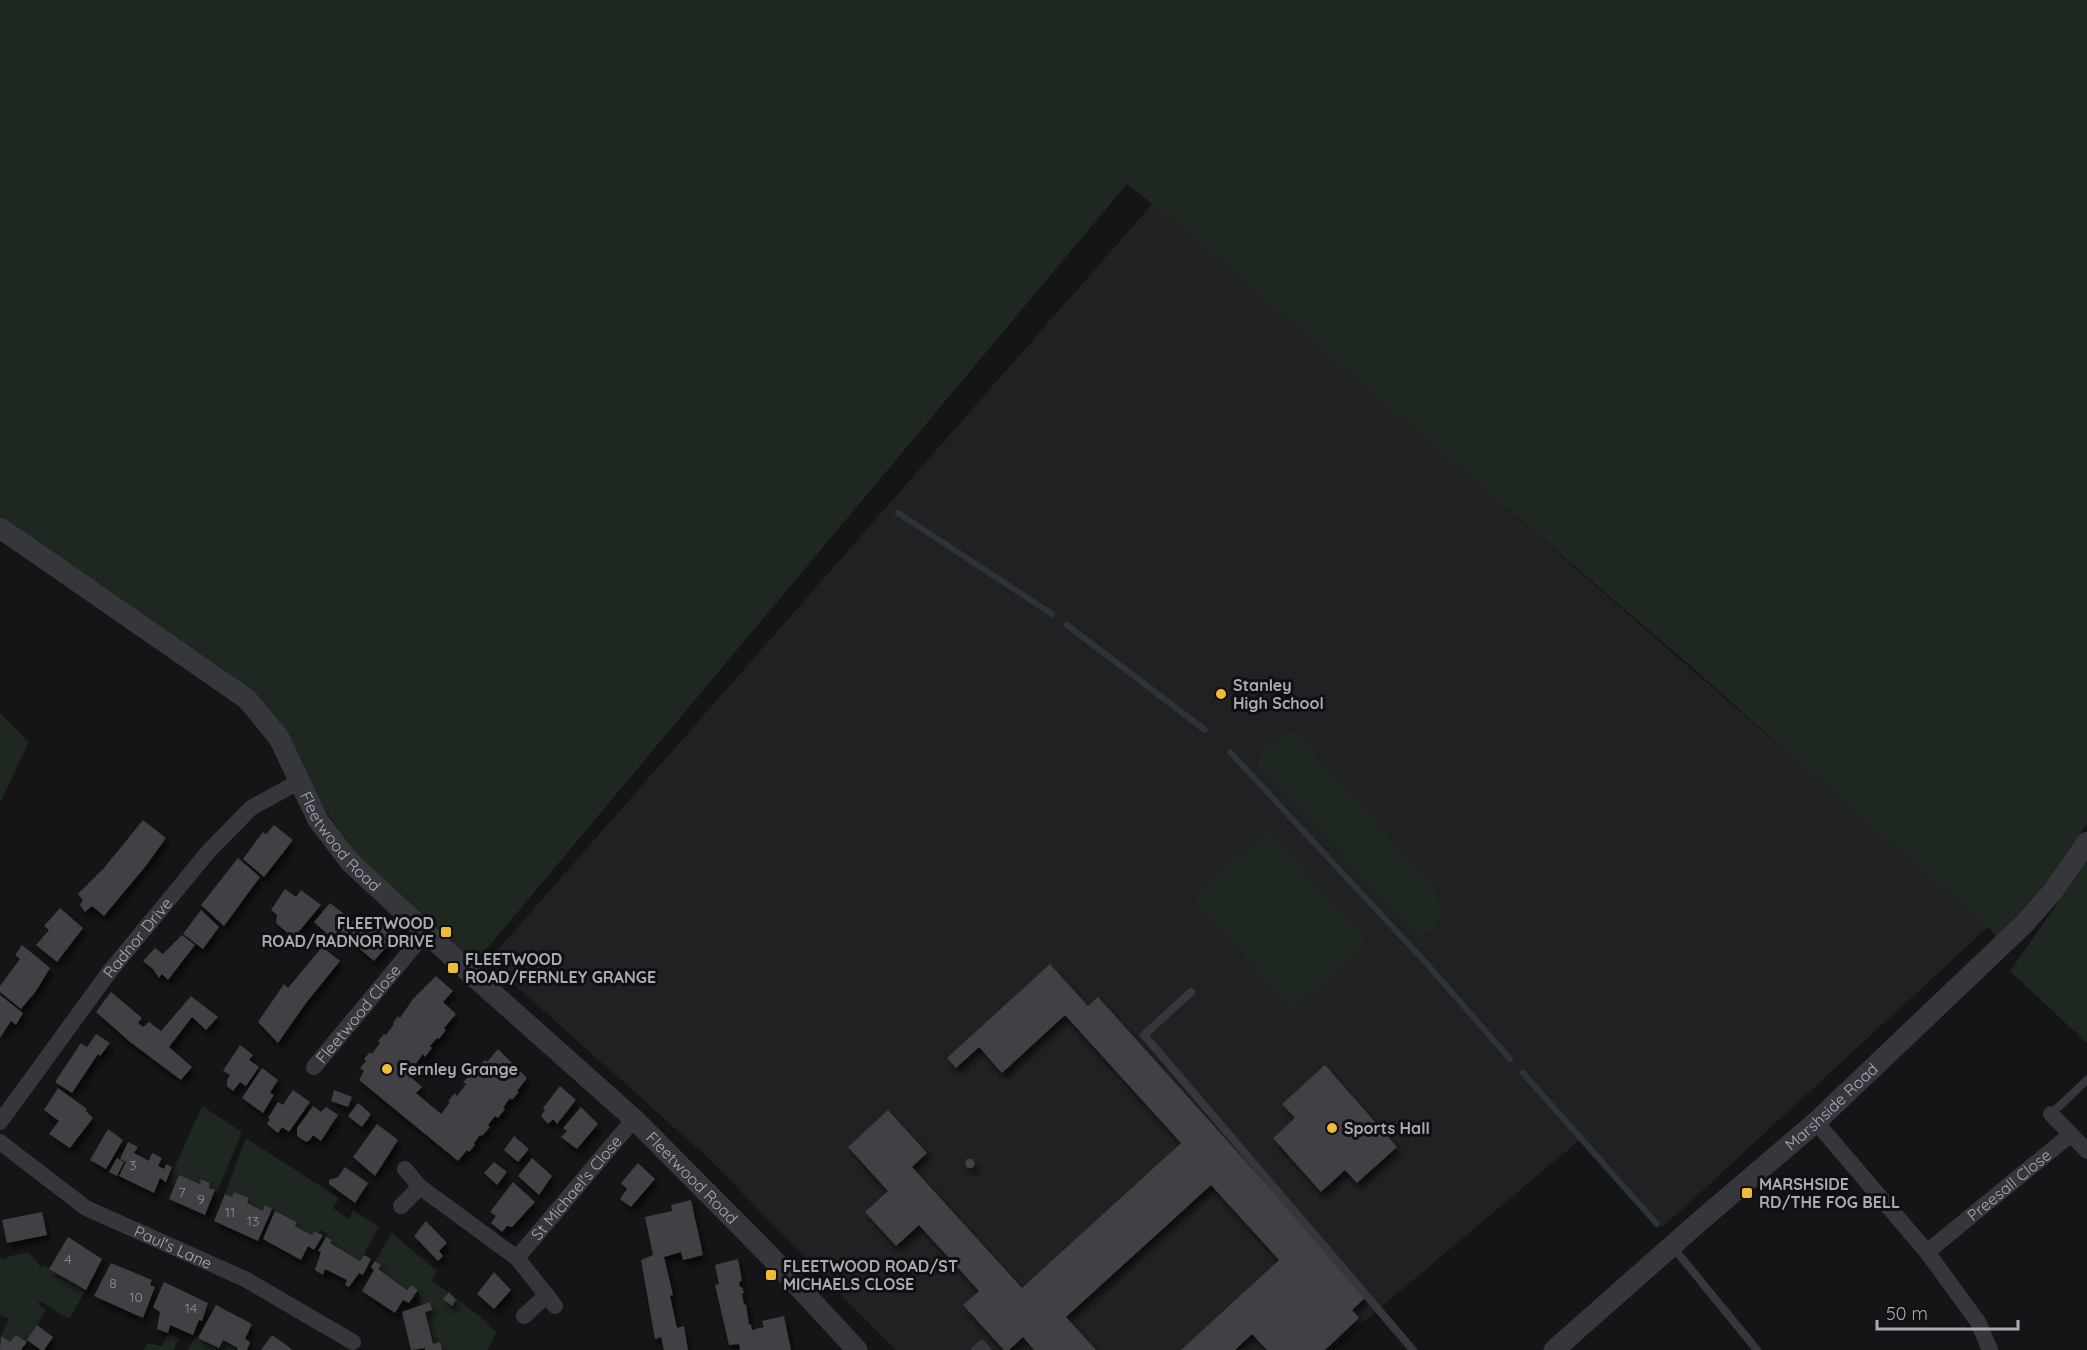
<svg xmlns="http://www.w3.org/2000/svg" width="2087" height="1350" viewBox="0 0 2087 1350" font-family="Quicksand,sans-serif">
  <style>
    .built { fill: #212124 }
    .green { fill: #1f2721 }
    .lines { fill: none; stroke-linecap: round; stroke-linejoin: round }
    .stream { stroke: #2b333b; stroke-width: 6 }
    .building { fill: #3f4044; filter: url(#shadow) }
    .service { stroke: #36373c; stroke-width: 8 }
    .minor { stroke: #36373c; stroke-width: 16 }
    .tertiary { stroke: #36373c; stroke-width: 21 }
    .poi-dot { fill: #efbc35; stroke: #101012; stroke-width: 2 }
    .labels { text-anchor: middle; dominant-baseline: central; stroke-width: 6; stroke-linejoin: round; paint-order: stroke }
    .number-label { font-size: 14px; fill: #8d909a }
    .poi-label { font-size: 16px; font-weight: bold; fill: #a7abb7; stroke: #101012; text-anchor: start }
    .street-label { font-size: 16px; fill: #a7abb7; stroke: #101012 }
  </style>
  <defs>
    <filter id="shadow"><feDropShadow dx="3.5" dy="6" stdDeviation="3" flood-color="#0009"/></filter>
  </defs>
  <rect width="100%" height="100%" fill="#151517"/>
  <path class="built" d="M1154,202l834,725 -325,300 -80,-90 -253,213h-435l-189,-194 -218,-195z"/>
  <g class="green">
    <path d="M0,0h2087v824l-40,57 -49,57 -10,-11 -120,-103 -174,-155 -343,-294 -166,-145 -58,-46 -653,780 -115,-107 -33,-46 -40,-77 -33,-44 -253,-174z"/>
    <path d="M0,713l29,29 -29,61z"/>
    <path d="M1289,733l10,3 138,155c8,20 4,42 -20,45l-160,-172c5,-15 17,-27 32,-31z"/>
    <path d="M1268,830l100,114 -76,67 -100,-114z"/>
    <path d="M2087,861v182l-77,-72z"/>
    <path d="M202,1106l40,26 -25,60 -8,-4 1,-5 -8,-4 -2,5 -21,-9 -4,10 -7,-3z"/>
    <path d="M246,1138l93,60 -6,10 15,11 5,-8 26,16 -19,34 -30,-18 2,-3 -6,-3 2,-3 -8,-4 -2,3 -4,-2 -2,4 -17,-9 2,-4 -31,-16 -3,5 -38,-17z"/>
    <path d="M392,1233l45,38 -6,9 17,12 -4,6 8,7 4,-5 -7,-7 32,24 16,16 -10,17h-45l-9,-6 -8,-32 5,-10 -9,2 -3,-14 -7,-5 -4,5 -29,-21 3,-4 -6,-4z"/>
    <path d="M29,1252l12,16 3,-3 42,25 -17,29 -29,-18 -2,3 8,6 -19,32 -11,-7 -6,7 -9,-6 8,-17 -9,-4v-58l3,3 7,-4z"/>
    <path d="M168,1333l10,6 -4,11h-31l5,-7 14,3z"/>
    <path d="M195,1336l24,12 4,-8 15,8 -1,2h-49z"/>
  </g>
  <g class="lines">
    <g class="stream">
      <path d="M898,513l154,101"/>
      <path d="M1067,625l138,105"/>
      <path d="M1230,752l197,212 83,95"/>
      <path d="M1523,1073l134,151"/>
    </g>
  </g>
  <g class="building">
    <path d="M143,820l23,18 -21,29 -41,49 -12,-10 -7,6 -5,-7 3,-5 -5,-6 26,-26z"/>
    <path d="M274,825l19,15 -29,37 -21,-18 20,-27 3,2z"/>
    <path d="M238,858l22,19 -36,49 -23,-21z"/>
    <path d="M285,889l11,8 5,-7 20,15 -25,30 -5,1 -15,-13 1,-8 -6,-5z"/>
    <path d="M330,903l23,18 5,-6 15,13 6,-7 17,15 -22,25 -32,-27 -6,8 -22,-20z"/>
    <path d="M60,908l23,20 -26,34 -21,-17 13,-15 -5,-4z"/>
    <path d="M201,910l18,17 -16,22 -20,-15z"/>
    <path d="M182,935l13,10 -27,35 -6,-6 -3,4 -6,-9 -10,-8 12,-13 8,6z"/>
    <path d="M22,945l28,23 -14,23 -15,18 -21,-17v-6l20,-27 -5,-4z"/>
    <path d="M322,947l18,14 -34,42 -28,40 -20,-21 26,-38 4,4z"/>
    <path d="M1050,964l38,42 10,-9 269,299 -15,14 7,8 -34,32h-58l-15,-16 -17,16h-54l98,-90 -68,-75 -145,132 30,33h-62l-11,-13 -14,13h-5l-41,-45 16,-14 -60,-66 -23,21 -31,-34 23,-21 -40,-44 40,-37 39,43 -15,14 110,121 159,-145 -116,-128 -63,58 -23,-26 -23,21 -9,-10z"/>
    <path d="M436,976l17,15 -10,11 13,12 -12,14 2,2 -7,9 -2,-1 -7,8 2,2 -7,9 -2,-3 -13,18 -2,-2 -2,3 16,14 -6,6 25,21 9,-12 -2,-1 7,-8 2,3 9,-12 -3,-2 6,-6 4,2 8,-10 -2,-2 6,-6 2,2 11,-13 29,29 -10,13 2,1 -7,8 -2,-2 -7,10 2,1 -7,9 -3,-2 -7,9 2,2 -8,9 -2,-1 -6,8 1,2 -6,7 -2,-2 -9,11 -99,-81 5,-9 -4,-3 6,-7 -2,-2 6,-7 2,2 8,-11 -2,-2 6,-7 2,1 8,-11 -1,-1 5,-7 2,2 13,-19z"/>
    <path d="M111,992l31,26 -4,5 5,4 6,-5 12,9 30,-35 27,21 -12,13 -14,-13 -23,30 23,20 -11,13 -51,-38 -34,-30z"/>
    <path d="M0,995l23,18 -7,12 -5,-4 -11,17z"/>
    <path d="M96,1034l14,9 -10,13 -2,-2 -26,39 -17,-11 26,-39 6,4z"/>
    <path d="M240,1045l13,10 -4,5 10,7 -13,19 -6,-4 -7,9 -6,-5v-6l3,-5 -7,-4z"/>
    <path d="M1325,1065l72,82 -40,36 -12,-13 -24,22 -48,-54 22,-20 -13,-14z"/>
    <path d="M262,1068l16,12 -8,13 4,2 -11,18 -21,-15z"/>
    <path d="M560,1086l16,14 -19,24 -4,-5 -5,5 -7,-8 4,-6 -2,-2z"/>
    <path d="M58,1088l29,21 -1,2 7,7 -23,30 -21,-14 10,-13 -15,-11z"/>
    <path d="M293,1090l17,12 -21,30 -7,-5 -4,6 -11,-9 3,-5 -2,-1 10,-16 5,3z"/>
    <path d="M334,1090l18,7 -4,10 -17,-6z"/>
    <path d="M358,1103l13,11 -9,13 -14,-11z"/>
    <path d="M313,1106l8,6 5,-5 12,8 -17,26 -8,-6 -3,5 -4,2 -9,-6v-8z"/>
    <path d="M581,1107l17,17 -21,25 -16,-12 6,-6 -4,-3z"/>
    <path d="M377,1124l21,16 -23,36 -22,-19z"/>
    <path d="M108,1129l15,11 -17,29 -16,-9z"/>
    <path d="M514,1136l15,13 -11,13 -14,-12z"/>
    <path d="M128,1142l10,5 -4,6 15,8 3,-8 10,5 -4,8 6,3 2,-5 6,3 -6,15 -6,-4 -6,15 -35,-17 7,-14 -6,-3z"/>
    <path d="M117,1158l7,4 -7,14 -8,-4z"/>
    <path d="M532,1158l20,18 -13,19 -21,-19z"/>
    <path d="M967,1159h5l3,4 -2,5h-6l-2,-5z"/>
    <path d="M494,1162l13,10 -10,13 -13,-12z"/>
    <path d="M638,1163l17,16 -24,28 -11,-8 7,-10 -6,-6z"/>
    <path d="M345,1167l23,16 -13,20 -26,-19v-4l9,-3z"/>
    <path d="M179,1175l21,9 1,-5 9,4 -1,5 6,2 -10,25 -36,-16z"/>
    <path d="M513,1182l22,20 -23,25 -5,-1 -5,6 -11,-9 5,-7 -6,-4z"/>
    <path d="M234,1192l15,6 -2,5 16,8 2,-6 7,4 -14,32 -44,-20 11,-27 7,3z"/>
    <path d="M691,1200l12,55 -20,5 -2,-8 -17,5 9,38 -3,1 7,32 7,-2 4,24h-24l-3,-13 -6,2 -14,-79 12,-5 -8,-38 27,-6 -1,-6z"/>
    <path d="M275,1211l22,11 -2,4 17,9 2,-4 9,4 -9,15 -6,-4 -7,14 -38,-21z"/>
    <path d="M42,1212l5,23 -40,8 -5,-23z"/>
    <path d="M426,1221l21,22 -8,8 4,5 -5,5 -24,-25z"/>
    <path d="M68,1237l34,22 -16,31 -37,-21z"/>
    <path d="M326,1237l6,3 -2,3 30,18 4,-6 7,4 -8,16 -4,-2 -10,14 -4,-2 2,-5 -22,-11 -2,6 -8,-5 6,-18 -3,-1z"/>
    <path d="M738,1259l4,22 -3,1 1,5h2l2,6h-2l2,12 2,-1 3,21 2,-1 1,6 12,-3 -2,-6 22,-5 7,34h-51l-1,-6 -10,1 -14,-60 4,-1 -4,-19z"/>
    <path d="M375,1261l6,4 -3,4 29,21 4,-5 7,5 -9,13 -6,-3 -8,13 -33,-22 12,-21 -3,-3z"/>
    <path d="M111,1263l41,17 -2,5 5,2 -12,31 -49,-22z"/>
    <path d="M494,1272l17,18 -17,19 -17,-15z"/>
    <path d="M164,1282l44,21 -6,18 -3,-1 -6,15 -23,-10 -2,8 -11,-4 3,-17 -7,-5z"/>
    <path d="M449,1292l7,8 -4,6 -9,-7z"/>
    <path d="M430,1302l2,8 -7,2 8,32 7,-2 2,8h-17v-2l-14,2 -9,-38z"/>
    <path d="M216,1305l36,19 -7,15 5,3 -3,8h-10l1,-2 -15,-8 -4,8 -21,-10z"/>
    <path d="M37,1325l16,12 -9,13h-3l-14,-10z"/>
    <path d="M16,1335l11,7 -6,8h-21l1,-14 9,6z"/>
    <path d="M272,1335l17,12 3,3h-31z"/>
  </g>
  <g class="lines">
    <g class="service">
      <path d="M1191,992l-47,43 269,315"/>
      <path d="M2051,1114l36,-34"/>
      <path d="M1672,1246l85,104"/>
      <path d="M975,1350l7,-6 5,6"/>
    </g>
    <g class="minor">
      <path id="s1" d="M314,1067l112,-135"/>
      <path d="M2051,1114l36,37"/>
      <path id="s2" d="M0,1122l110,-151 98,-119 43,-44 49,-27"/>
      <path d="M1816,1122l111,130 51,70 12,28"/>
      <path id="s3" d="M0,1142l86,66 159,71 108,63"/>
      <path d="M405,1169l15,18 97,71 38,48"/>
      <path d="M401,1206l19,-19"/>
      <path id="s4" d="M1927,1252l143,-117"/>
      <path id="s5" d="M517,1258l117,-139"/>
      <path d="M524,1316l23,-21"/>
    </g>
    <g class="tertiary">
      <path id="s6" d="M0,528l247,171 32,39 39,82 32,42 120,111 164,146 134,135 89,96"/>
      <path id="s7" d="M1554,1350l146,-129 116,-99 207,-197 30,-34 34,-49"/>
    </g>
  </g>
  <g class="poi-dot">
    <circle cx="1221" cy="694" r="6"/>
    <rect x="440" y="926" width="12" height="12" rx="3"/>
    <rect x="447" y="962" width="12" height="12" rx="3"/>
    <circle cx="387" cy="1069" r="6"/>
    <circle cx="1332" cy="1128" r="6"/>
    <rect x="1741" y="1187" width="12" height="12" rx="3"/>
    <rect x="765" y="1269" width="12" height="12" rx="3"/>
  </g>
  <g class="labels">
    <g class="number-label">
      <text x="133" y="1165">3</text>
      <text x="182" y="1192">7</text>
      <text x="201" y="1199">9</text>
      <text x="230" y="1212">11</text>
      <text x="253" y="1221">13</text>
      <text x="68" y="1259">4</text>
      <text x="113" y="1283">8</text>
      <text x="136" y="1297">10</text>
      <text x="191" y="1308">14</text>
    </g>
    <g class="poi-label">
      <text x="1233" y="685">Stanley<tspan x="1233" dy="18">High School</tspan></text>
      <text x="434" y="923" text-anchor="end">FLEETWOOD<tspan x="434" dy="18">ROAD/RADNOR DRIVE</tspan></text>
      <text x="465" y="959">FLEETWOOD<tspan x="465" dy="18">ROAD/FERNLEY GRANGE</tspan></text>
      <text x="399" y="1069">Fernley Grange</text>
      <text x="1344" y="1128">Sports Hall</text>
      <text x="1759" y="1184">MARSHSIDE<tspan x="1759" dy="18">RD/THE FOG BELL</tspan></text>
      <text x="783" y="1266">FLEETWOOD ROAD/ST<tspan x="783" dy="18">MICHAELS CLOSE</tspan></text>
    </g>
    <g class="street-label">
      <text stroke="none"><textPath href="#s6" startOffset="472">Fleetwood Road</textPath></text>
      <text stroke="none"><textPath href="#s2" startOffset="230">Radnor Drive</textPath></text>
      <text stroke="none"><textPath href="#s1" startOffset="69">Fleetwood Close</textPath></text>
      <text stroke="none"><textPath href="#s7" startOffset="369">Marshside Road</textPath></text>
      <text stroke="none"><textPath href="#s6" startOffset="960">Fleetwood Road</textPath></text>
      <text stroke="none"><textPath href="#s4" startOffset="106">Preesall Close</textPath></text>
      <text stroke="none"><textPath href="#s5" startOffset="92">St Michael's Close</textPath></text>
      <text stroke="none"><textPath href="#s3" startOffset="204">Paul's Lane</textPath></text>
    </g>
  </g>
  <path d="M1877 1320v9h141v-9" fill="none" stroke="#a7abb7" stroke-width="3"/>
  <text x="1886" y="1320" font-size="18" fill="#a7abb7" stroke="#101012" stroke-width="4.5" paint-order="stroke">50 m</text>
</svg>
